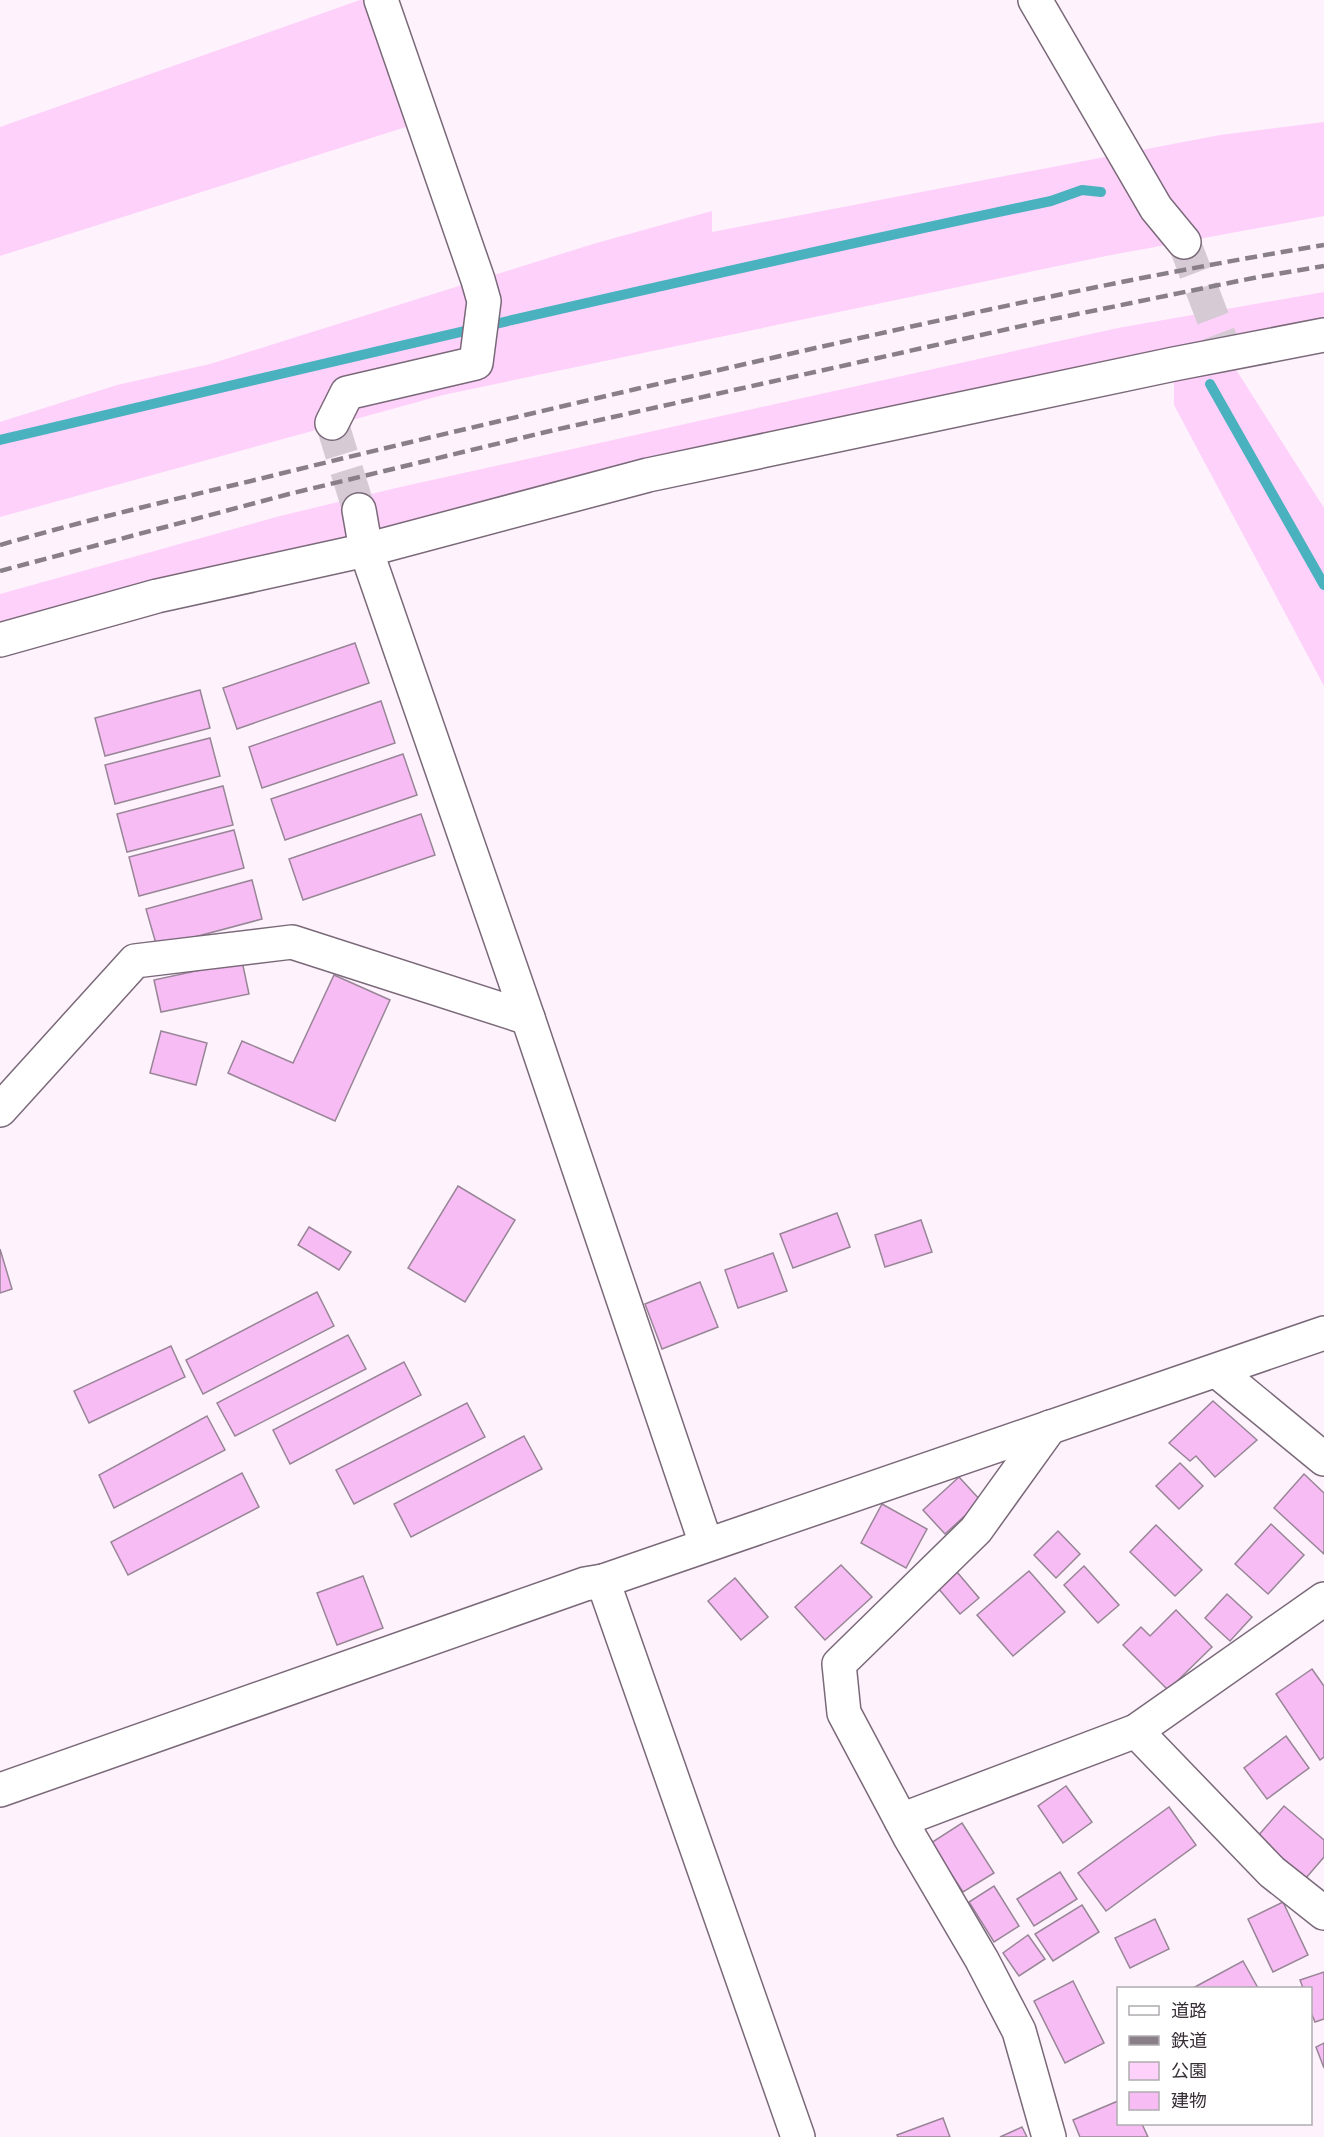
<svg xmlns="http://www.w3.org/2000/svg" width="1324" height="2137" viewBox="0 0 1324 2137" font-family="Montserrat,'Noto Sans JP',sans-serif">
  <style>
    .green { fill: #fed1fb }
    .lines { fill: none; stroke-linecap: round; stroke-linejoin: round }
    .stream { stroke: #4ab2bf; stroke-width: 10 }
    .building { fill: #f8bcf5; stroke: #988697; stroke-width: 1.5 }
    .street-tunnel { stroke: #d6cbd5; stroke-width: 33; stroke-dasharray: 33 16; stroke-linecap: butt }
    .street-casing { stroke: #7a6979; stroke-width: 36 }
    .street { stroke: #fff; stroke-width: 33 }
    .rail { stroke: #897f88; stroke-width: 4.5; stroke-dasharray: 12 6; stroke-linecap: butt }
  </style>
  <rect width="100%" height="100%" fill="#fef2fd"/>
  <g class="green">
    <path d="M360,0h3l43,127 -406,129v-129z"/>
    <path d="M1324,122v94l-218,40 -663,139 -443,122v-95l117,-37 93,-21 383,-120 119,-33v21l508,-97z"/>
    <path d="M1324,292v46l-96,19 96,151v178l-150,-281v-37l-1174,272v-46l280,-78 116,-28 722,-160z"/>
  </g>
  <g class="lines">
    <g class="stream">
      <path d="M1210,384l114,201"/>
      <path d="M0,440c350,-83 699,-165 1051,-239l31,-11 19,2"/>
    </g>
  </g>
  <g class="building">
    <path d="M355,643l14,40 -132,46 -14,-41z"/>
    <path d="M200,690l10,38 -105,28 -10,-38z"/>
    <path d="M381,701l14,42 -133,45 -13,-41z"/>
    <path d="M210,738l10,38 -105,28 -10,-39z"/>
    <path d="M403,754l14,41 -132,45 -14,-41z"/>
    <path d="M223,786l10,39 -106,27 -10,-38z"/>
    <path d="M421,814l14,41 -132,45 -14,-41z"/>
    <path d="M234,830l10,38 -105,28 -10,-39z"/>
    <path d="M252,880l10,39 -105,28 -11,-38z"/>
    <path d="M242,961l7,33 -88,18 -7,-32z"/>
    <path d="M334,975l56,25 -55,121 -107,-48 14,-32 51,22z"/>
    <path d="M161,1031l46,12 -11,42 -46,-12z"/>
    <path d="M458,1186l57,34 -50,82 -57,-34z"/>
    <path d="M837,1213l13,34 -57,21 -13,-34z"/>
    <path d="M921,1220l11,32 -47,15 -10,-32z"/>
    <path d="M309,1227l42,25 -12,18 -41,-25z"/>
    <path d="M0,1249l12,40 -12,4z"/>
    <path d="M773,1253l14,38 -49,17 -13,-38z"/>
    <path d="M700,1282l18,45 -56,22 -17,-45z"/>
    <path d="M317,1292l17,34 -131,68 -17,-34z"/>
    <path d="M348,1335l18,34 -131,67 -18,-33z"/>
    <path d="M171,1346l14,31 -96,46 -15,-32z"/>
    <path d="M404,1362l17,33 -131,69 -17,-34z"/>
    <path d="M1213,1401l44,39 -42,37 -19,-21 -6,5 -21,-18z"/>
    <path d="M467,1403l18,34 -131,67 -18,-34z"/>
    <path d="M207,1416l18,34 -111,58 -15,-33z"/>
    <path d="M524,1436l18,33 -131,68 -17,-33z"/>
    <path d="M1180,1463l23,23 -24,23 -23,-23z"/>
    <path d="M242,1473l17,34 -131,68 -17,-33z"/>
    <path d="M1304,1474l20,19v61l-50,-46z"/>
    <path d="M959,1477l22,24 -36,33 -22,-24z"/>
    <path d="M882,1504l45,25 -21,39 -45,-25z"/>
    <path d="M1271,1524l33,31 -36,39 -33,-30z"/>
    <path d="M1156,1525l46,45 -27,26 -45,-44z"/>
    <path d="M1058,1531l22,23 -24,24 -22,-23z"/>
    <path d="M841,1565l31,32 -47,43 -30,-33z"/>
    <path d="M1084,1566l35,39 -21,18 -34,-38z"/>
    <path d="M1029,1571l36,41 -52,44 -36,-41z"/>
    <path d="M957,1572l22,26 -19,16 -22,-26z"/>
    <path d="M363,1576l20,52 -46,17 -20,-52z"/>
    <path d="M735,1578l33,39 -27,23 -33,-39z"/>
    <path d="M1227,1594l25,23 -22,24 -25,-23z"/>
    <path d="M1176,1610l36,37 -44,43 -45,-45 18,-18 9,9z"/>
    <path d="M1312,1669l12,17v71l-4,3 -44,-66z"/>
    <path d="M1286,1736l23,32 -42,31 -23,-31z"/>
    <path d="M1066,1786l26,36 -29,21 -25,-37z"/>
    <path d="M1284,1806l40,34v17l-18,21 -49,-41z"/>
    <path d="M1169,1807l27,38 -90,66 -28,-38z"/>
    <path d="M962,1823l32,50 -31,19 -32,-49z"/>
    <path d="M1060,1872l17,27 -43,27 -17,-27z"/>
    <path d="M994,1886l25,40 -25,16 -25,-40z"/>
    <path d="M1283,1902l25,53 -35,17 -25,-53z"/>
    <path d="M1082,1905l17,27 -46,29 -18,-27z"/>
    <path d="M1155,1919l14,30 -39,19 -15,-30z"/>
    <path d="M1028,1935l17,24 -26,17 -16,-23z"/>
    <path d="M1243,1961l15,27h-65z"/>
    <path d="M1324,1972v47l-9,3 -5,-12v-22h-7l-3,-8z"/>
    <path d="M1073,1981l31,62 -39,20 -31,-62z"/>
    <path d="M1324,2043v25l-8,-21z"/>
    <path d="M1118,2101v23h24l6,13h-68l-7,-17z"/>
    <path d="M943,2118l7,19h-52l-1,-2z"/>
    <path d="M1022,2127l5,10h-27z"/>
  </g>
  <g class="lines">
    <g class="street-tunnel">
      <path d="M1184,242l42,111"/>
      <path d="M332,423l27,87"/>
    </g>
    <defs>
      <g id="street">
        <path d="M1035,0l121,208 28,34"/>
        <path d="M332,423l15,-30 129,-30 8,-62 -6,-21 -97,-280"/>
        <path d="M359,510l7,40 162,468 178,526"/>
        <path d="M0,640l157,-44 209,-46 282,-75 526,-111 150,-29"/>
        <path d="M0,1110l135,-149 157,-19 236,76"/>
        <path d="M1217,1371l107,88"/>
        <path d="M603,1581l195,556"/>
        <path d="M1136,1731l136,141 52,41"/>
        <path d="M0,1790l585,-206 18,-3 721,-248"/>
        <path d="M901,1820l235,-89 188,-132"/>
        <path d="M1049,2137l-30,-106 -37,-71 -71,-121 -67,-126 -5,-49 137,-134 74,-103"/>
      </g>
    </defs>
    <use href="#street" class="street-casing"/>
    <use href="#street" class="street"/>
    <g class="rail">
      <path d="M0,545c83,-24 167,-44 251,-64 128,-32 257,-62 385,-92 228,-52 457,-106 688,-144"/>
      <path d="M0,571l289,-77 261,-63 503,-112 205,-42 66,-11"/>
    </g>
  </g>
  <rect x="1117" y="1987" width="195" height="138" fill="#ffffff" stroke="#afacaf" stroke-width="1.5"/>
  <rect x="1129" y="2006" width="30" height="9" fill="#ffffff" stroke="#afacaf" stroke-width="1.5"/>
  <text x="1171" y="2017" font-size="18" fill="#383037">道路</text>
  <rect x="1129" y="2036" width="30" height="9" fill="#897f88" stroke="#afacaf" stroke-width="1.5"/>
  <text x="1171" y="2047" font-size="18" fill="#383037">鉄道</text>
  <rect x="1129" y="2062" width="30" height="18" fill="#fed1fb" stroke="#afacaf" stroke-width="1.5"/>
  <text x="1171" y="2077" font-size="18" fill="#383037">公園</text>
  <rect x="1129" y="2092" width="30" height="18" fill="#f8bcf5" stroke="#afacaf" stroke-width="1.5"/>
  <text x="1171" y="2107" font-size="18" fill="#383037">建物</text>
</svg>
